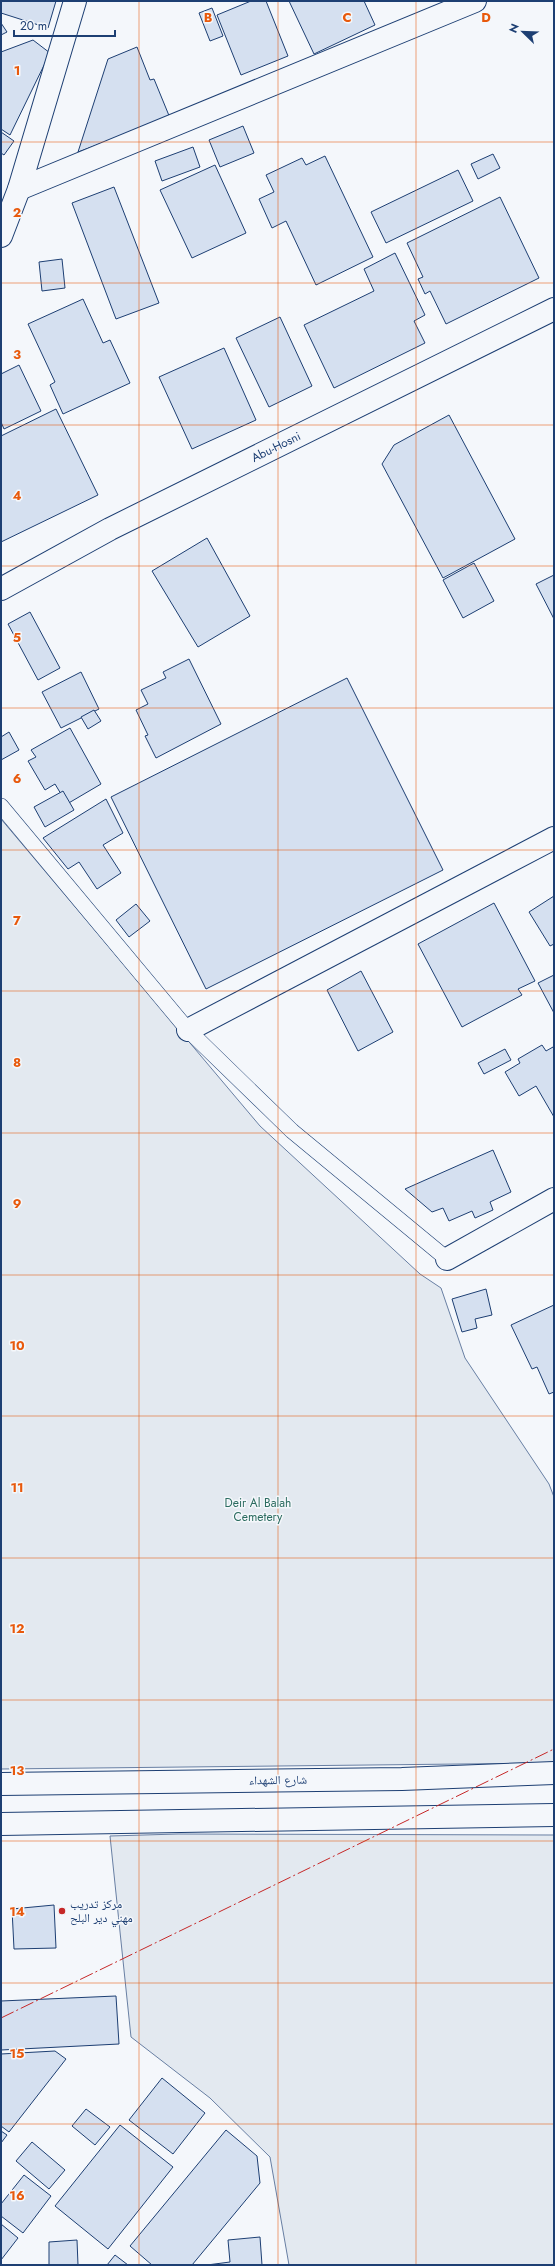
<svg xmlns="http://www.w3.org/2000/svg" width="555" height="2266" viewBox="0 0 555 2266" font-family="Jost,'Noto Naskh Arabic',sans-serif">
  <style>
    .green { fill: #e3e9f0; stroke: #687fa3 }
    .building { fill: #d5e0f0; stroke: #1d3f73 }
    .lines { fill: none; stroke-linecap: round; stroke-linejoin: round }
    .lane-casing { stroke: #1d3f73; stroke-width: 16 }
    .street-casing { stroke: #1d3f73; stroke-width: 24 }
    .secondary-casing { stroke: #1d3f73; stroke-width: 24 }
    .lane { stroke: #f4f7fb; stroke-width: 15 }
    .street { stroke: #f4f7fb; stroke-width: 22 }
    .secondary { stroke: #f4f7fb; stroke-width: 22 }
    .power { stroke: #c62828; stroke-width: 1; stroke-dasharray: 14 3 2 3; stroke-linecap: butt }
    .grid { fill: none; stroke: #e8590c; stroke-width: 1; stroke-opacity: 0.55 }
    .poi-dot { fill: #c62828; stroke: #f4f7fb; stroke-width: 1.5 }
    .labels { text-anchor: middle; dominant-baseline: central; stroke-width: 3; stroke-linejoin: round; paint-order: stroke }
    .street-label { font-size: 12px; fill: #1d3f73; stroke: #f4f7fb }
    .park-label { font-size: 12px; fill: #2c6c60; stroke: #f4f7fb }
    .poi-label { font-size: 12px; fill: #1d3f73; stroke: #f4f7fb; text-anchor: start }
    .grid-label { font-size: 13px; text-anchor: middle; font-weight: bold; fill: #e8590c; stroke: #f4f7fb; stroke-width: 3; stroke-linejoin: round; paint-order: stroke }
  </style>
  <rect width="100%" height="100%" fill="#f4f7fb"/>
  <g class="green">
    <path d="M1,819l259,307 160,148 21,14 24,70 84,126 5,13v266l-553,6z"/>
    <path d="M178,1834l376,1v430h-265l-19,-108 -60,-59 -79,-61 -21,-201z"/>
  </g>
  <g class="building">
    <path d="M1,1h55l-8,27 -47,-15z"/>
    <path d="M251,1h15l22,55 -47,19 -24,-60z"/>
    <path d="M289,1h75l11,24 -61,29z"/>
    <path d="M212,8l11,28 -13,5 -11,-28z"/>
    <path d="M1,23l6,9 -6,3z"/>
    <path d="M33,40l17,13 -40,82 -9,-6v-77z"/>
    <path d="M137,47l13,33 4,-1 16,39 -92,34 30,-93z"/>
    <path d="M243,126l11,27 -34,14 -11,-27z"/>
    <path d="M1,132l13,9 -10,14 -3,-2z"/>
    <path d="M193,147l7,20 -38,14 -7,-20z"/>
    <path d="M493,154l7,14 -22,11 -7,-15z"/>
    <path d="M325,156l48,101 -57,28 -30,-64 -14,7 -13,-29 15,-7 -8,-17 36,-17 4,7z"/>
    <path d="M215,165l31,68 -54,25 -32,-68z"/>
    <path d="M458,170l15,31 -87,42 -15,-31z"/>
    <path d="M114,187l45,116 -43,16 -44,-116z"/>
    <path d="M500,197l39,81 -93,46 -16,-33 -5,3 -7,-15 5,-2 -16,-34z"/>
    <path d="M395,253l30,62 -11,6 11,22 -91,45 -30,-63 70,-34 -10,-22z"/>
    <path d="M62,259l3,29 -23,3 -3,-29z"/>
    <path d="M83,299l20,44 7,-3 20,43 -67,31 -13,-29 5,-3 -27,-58z"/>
    <path d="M280,317l32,69 -43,21 -33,-69z"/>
    <path d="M224,348l32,72 -64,29 -33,-72z"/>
    <path d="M19,365l22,46 -37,18 -3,-7v-48z"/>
    <path d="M56,409l42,86 -97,47v-106z"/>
    <path d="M449,415l66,124 -72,39 -61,-114 12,-19z"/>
    <path d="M207,538l43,78 -52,31 -46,-76z"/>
    <path d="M474,563l20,38 -31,17 -20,-38z"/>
    <path d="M554,575v44l-18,-35z"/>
    <path d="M30,612l30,56 -22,12 -30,-56z"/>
    <path d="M189,659l32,65 -65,34 -11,-22 3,-1 -12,-25 12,-6 -7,-14 25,-12 -3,-6z"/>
    <path d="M81,672l18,37 -38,19 -19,-36z"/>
    <path d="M347,678l96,192 -237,119 -95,-192z"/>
    <path d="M94,710l7,11 -13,8 -7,-12z"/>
    <path d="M70,728l31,56 -34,20 -12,-20 -10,6 -17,-29 8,-4 -5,-7z"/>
    <path d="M9,732l10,18 -18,10v-23z"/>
    <path d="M63,791l11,19 -29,17 -11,-20z"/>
    <path d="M106,799l17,34 -20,12 18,28 -24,16 -18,-27 -11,7 -25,-31z"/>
    <path d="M554,896v48l-4,2 -21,-34z"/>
    <path d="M494,903l41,78 -17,8 4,6 -60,32 -44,-83z"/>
    <path d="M136,904l14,17 -21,16 -13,-17z"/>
    <path d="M361,971l32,61 -35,19 -31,-61z"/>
    <path d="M554,975v38l-16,-30z"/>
    <path d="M542,1045l4,6 7,-4 1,2v68l-18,-31 -17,10 -14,-24 15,-9 -2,-4z"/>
    <path d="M505,1049l6,11 -27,14 -6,-11z"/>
    <path d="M493,1150l18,42 -21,10 3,8 -18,8 -3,-7 -23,10 -6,-13 -11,4 -27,-23z"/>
    <path d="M486,1289l6,26 -17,4 2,9 -15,4 -10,-33z"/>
    <path d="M554,1305v87l-5,2 -12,-27 -5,2 -21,-44z"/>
    <path d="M54,1905l2,43 -42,1 -2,-40z"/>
    <path d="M116,1996l3,48 -118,6v-49z"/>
    <path d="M55,2051l11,8 -57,73 -8,-6v-72z"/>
    <path d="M162,2078l43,35 -32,41 -44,-34z"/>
    <path d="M86,2109l24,18 -15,18 -23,-19z"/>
    <path d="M120,2125l53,42 -65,82 -53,-43z"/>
    <path d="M226,2130l31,26 3,27 -68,82h-40l-22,-19z"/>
    <path d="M1,2131l6,4 -6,8z"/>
    <path d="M32,2142l33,28 -16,19 -33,-28z"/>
    <path d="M24,2175l27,21 -28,37 -22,-17v-12z"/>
    <path d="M1,2224l17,14 -17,22z"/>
    <path d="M260,2237l2,28h-55l23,-3 -2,-22z"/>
    <path d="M77,2240l1,25h-29v-23z"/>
    <path d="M115,2255l13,10h-21z"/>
  </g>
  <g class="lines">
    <defs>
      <path id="lane" d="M1,806l187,224 104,101 155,128"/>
      <g id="street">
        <path d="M19,189l456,-188"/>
        <path d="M188,1030l366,-192"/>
        <path d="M447,1259l107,-60"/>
      </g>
      <g id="secondary">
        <path d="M1,236l18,-47 56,-188"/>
        <path d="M1,589l109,-60 444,-220"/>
        <path d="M1,1784l401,-5 152,-6"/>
        <path d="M1,1824l553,-9"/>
      </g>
    </defs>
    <use href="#lane" class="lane-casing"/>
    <use href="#street" class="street-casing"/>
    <use href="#secondary" class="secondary-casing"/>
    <use href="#lane" class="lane"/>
    <use href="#street" class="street"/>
    <use href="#secondary" class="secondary"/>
    <path class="power" d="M1,2018l553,-269"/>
  </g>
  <path class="grid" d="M139,1v2264M278,1v2264M416,1v2264M1,142h553M1,283h553M1,425h553M1,566h553M1,708h553M1,850h553M1,991h553M1,1133h553M1,1275h553M1,1416h553M1,1558h553M1,1700h553M1,1841h553M1,1983h553M1,2124h553"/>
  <circle class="poi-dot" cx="62" cy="1911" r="4"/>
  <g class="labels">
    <g class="street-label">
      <text transform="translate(276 447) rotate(-26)">Abu-Hosni</text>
      <text transform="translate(278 1780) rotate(-1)">شارع الشهداء</text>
    </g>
    <g class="park-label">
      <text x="258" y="1503">Deir Al Balah<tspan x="258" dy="14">Cemetery</tspan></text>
    </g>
    <g class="poi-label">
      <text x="70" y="1904">مركز تدريب<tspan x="70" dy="14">مهني دير البلح</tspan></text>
    </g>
  </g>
  <g class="grid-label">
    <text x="208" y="22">B</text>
    <text x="347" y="22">C</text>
    <text x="486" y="22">D</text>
    <text x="17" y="75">1</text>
    <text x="17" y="217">2</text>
    <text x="17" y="359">3</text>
    <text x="17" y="500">4</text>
    <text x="17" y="642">5</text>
    <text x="17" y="783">6</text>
    <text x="17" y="925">7</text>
    <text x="17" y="1067">8</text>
    <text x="17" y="1208">9</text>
    <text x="17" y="1350">10</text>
    <text x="17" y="1492">11</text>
    <text x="17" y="1633">12</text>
    <text x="17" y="1775">13</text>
    <text x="17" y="1916">14</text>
    <text x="17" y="2058">15</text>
    <text x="17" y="2200">16</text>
  </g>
  <rect width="555" height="2266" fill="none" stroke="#1d3f73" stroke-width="4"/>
  <g transform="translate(523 32) rotate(293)" stroke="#f4f7fb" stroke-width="3" paint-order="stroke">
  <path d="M0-3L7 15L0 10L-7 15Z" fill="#1d3f73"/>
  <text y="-6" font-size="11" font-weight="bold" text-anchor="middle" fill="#1d3f73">N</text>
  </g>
  <path d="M14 30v6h101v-6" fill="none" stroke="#1d3f73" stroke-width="2"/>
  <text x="20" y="30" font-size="12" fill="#1d3f73" stroke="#f4f7fb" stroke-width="3" paint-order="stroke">20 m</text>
</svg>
